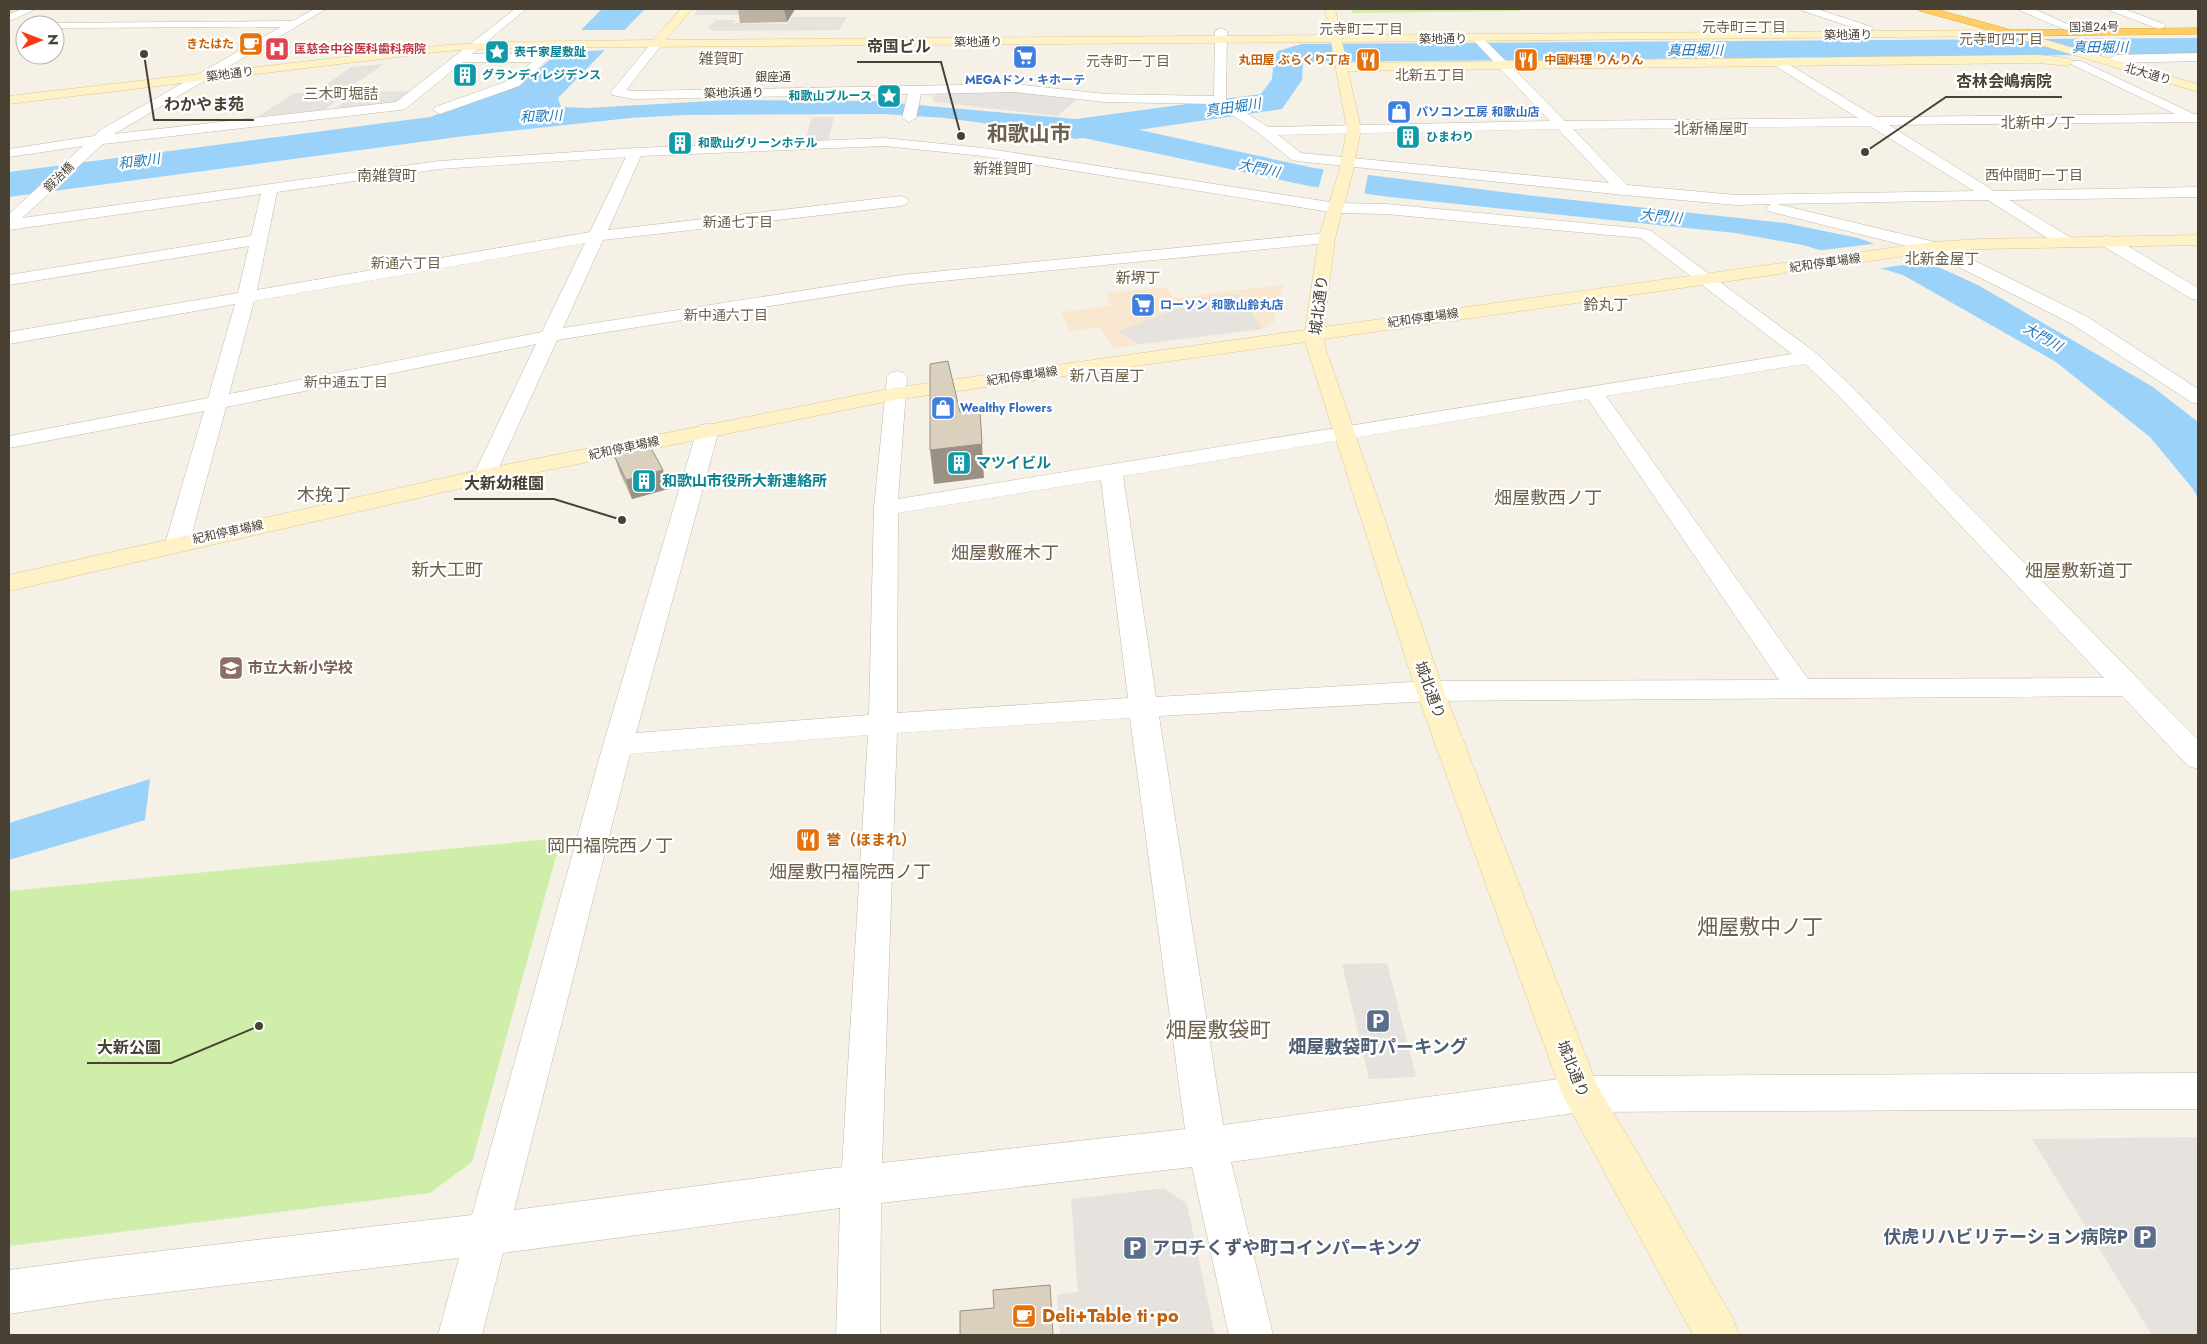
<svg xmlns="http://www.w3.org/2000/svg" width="2207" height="1344" viewBox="0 0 2207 1344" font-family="Jost,'Noto Sans JP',sans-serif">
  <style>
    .commercial { fill: #f9e8cf }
    .green { fill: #cfeeaa }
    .parking { fill: #e6e3df }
    .water { fill: #9bd2f9 }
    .pier { fill: #f5f1e6 }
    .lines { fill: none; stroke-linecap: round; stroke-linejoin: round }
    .river { fill: #9bd2f9; fill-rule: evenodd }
    .street-casing { stroke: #c2b9a8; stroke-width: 1 }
    .secondary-casing { stroke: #deca92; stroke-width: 1 }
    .primary-casing { stroke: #f2c457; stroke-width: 1 }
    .highway-casing { stroke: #f0a725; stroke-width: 1 }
    .street { fill: #fff; fill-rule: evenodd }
    .secondary { fill: #fff2c6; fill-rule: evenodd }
    .primary { fill: #ffe195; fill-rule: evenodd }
    .highway { fill: #ffcd67; fill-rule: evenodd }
    .wall { fill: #bcb3a3 }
    .shaded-wall { fill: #999284 }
    .building { fill: #dbd0bd; stroke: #999284 }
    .labels { text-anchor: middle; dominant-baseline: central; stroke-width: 4.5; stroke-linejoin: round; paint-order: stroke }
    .far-street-label { font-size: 12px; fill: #494134; stroke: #fff }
    .far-food-label { font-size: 12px; font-weight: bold; fill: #c56008; stroke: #fff; text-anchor: end }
    .far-health-label { font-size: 12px; font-weight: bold; fill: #be3a42; stroke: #fff; text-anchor: start }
    .far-culture-label { font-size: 12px; font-weight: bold; fill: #0d838f; stroke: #fff; text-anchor: start }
    .far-shop-label { font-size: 12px; font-weight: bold; fill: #366cbe; stroke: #fff; text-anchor: start }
    .far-neighbourhood-label { font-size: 14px; fill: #6d5f4a; stroke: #fff }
    .far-water-label { font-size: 14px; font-style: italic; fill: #1f78b9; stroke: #fff }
    .far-quarter-label { font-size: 15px; fill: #6d5f4a; stroke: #fff }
    .street-label { font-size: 15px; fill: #494134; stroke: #fff }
    .culture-label { font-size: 15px; font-weight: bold; fill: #0d838f; stroke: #fff; text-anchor: start }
    .education-label { font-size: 15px; font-weight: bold; fill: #785e54; stroke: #fff; text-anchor: start }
    .food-label { font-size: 15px; font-weight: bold; fill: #c56008; stroke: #fff; text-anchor: start }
    .quarter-label { font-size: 18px; fill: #6d5f4a; stroke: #fff }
    .near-service-label { font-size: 18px; font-weight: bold; fill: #4e5e75; stroke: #fff }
    .near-food-label { font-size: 18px; font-weight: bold; fill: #c56008; stroke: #fff; text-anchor: start }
    .far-town-label { font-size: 21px; font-weight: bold; fill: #6d5f4a; stroke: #fff }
    .near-quarter-label { font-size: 21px; fill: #6d5f4a; stroke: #fff }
    .leader { fill: none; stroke: #494134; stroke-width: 2 }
    .callout-dot { fill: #494134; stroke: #fff; stroke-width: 2 }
    .callout-label { font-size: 16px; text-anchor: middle; font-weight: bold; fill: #494134; stroke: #fff; stroke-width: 4.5; stroke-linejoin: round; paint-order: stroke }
  </style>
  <rect width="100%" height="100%" fill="#f5f1e6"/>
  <path class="commercial" d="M1283,285l-9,37 -12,7 -149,19 -13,-21 -30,4 -9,-19 50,-6 -5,-13 60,-6 7,11z"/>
  <g class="green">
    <path d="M1351,9h168l2,2 -169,2z"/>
    <path d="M561,838l-89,324 -42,31 -421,53v-355z"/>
  </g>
  <g class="parking">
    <path d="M699,9h49l-5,6h-50z"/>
    <path d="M792,17h55l-8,13 -124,1 -7,-3 8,-8h20l-3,3 55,1z"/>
    <path d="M384,64l-40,27 -9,1h14l-28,20 -67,7 41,-26h20l36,-26z"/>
    <path d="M412,91l-16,13 -66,8 28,-20z"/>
    <path d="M1010,91l68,8 -21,17 -122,-14 -3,-4 4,-4 9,-1z"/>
    <path d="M812,117h22l-6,24 -24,1z"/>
    <path d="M1240,294l22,35 -123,15 -22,-12 87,-34z"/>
    <path d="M1387,963l29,114 -47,2 -27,-115z"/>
    <path d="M2198,1137v198h-46l-120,-196z"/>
    <path d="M1164,1188l23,16 28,131h-155l-3,-40 21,-3 -7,-93z"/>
  </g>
  <g class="water">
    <path d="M602,9h43l-87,89 3,9 27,1 142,-8 143,1 213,19 69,-5 9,5 -29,9 179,39 204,26 267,29 73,15 78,28 42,19 175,102 45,35v76l-5,-9 -43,-52 -94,-75 -153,-87 -100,-30 -68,-12 -345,-36 -81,-11 -244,-52 -120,-16 -61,-4 -200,1 -54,3 -165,18 -456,61v-25l421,-55 91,-33 37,-31z"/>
    <path d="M150,779l-5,41 -136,40v-37z"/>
  </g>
  <g class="pier">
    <path d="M577,30h50l-19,20 -34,2 -17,-1z"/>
    <path d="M1324,168l44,6 -4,22 -46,-6z"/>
    <path d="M1880,243l50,18 -54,8 -61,-18z"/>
  </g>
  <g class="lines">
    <path class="river" d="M2198,38v16l-895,8 -1,18 -20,29 -206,30 -12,-3 -5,-7 5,-7 12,-3 185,-25 11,-15 2,-22 4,-6 23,-7z"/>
    <defs>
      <g id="street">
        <path d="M22,9h14l-27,12v-7z"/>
        <path d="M314,9h12l-212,125 282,-32 119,-93h11l-54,45h71l6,4 -30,28 -79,28 -7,-4 2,-3 76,-27 21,-18h-69l-58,47 -5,1 -297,34 -81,74 417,-57 197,-13 248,-10 99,10 353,55 50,1 259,25 6,2 165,122 34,32 348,355v29l-10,-3 -66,-70 -692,5 -271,15 64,409 358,-49 617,-3v36l-617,3 -350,50 42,173h-44l-37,-168 -311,36 -1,132h-44l4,-127 -337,45 -21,82h-44l21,-77 -359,42 -91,14v-44l91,-12 372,-43 131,-470 94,-315 3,-5 8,-1 8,1 3,5 -83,303 233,-18 5,-207 13,-131 3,-4 7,-2 7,2 3,4 -9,122 894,-145 -151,-116 -255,-24 -50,-1 -353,-57 -99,-10 -243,10 -33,74 293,-34 5,2 3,3 -3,3 -5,2 -298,34 -40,88 339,-53 425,-42 6,2 2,3 -2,3 -6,2 -425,42 -345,55 -62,136 -3,5 -8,2 -8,-2 -3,-5 63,-132 -310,63 -37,137 -3,5 -9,2 -9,-2 -3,-5 39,-133 -195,37v-12l199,-38 27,-94 -226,40v-12l229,-39 11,-47 -240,39v-10l242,-39 10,-42 -252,36v-16l74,-68 -74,11v-8l85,-13 8,-7 179,-102 -226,1v-3h-6l2,-2 242,-2zM626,157l-36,75 -333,58 20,-98 162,-23zM585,243l-43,89 -313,62 25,-93zM1805,364l31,29 268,285 -296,1 -202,-283zM1588,399l191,281 -349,1 -274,16 -33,-221zM1101,480l27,218 -231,15 1,-200zM1130,718l55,411 -303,34 15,-430zM868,735l-26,432 -328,43 116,-456z"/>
        <path d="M1802,9h15l55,18 2,2 -6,3 -4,-1 -61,-20z"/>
        <path d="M2020,9h14l42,19 -2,2h-8l-45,-19z"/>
        <path d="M2110,9h14l40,15 2,2 -6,3 -4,-1 -45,-17z"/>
        <path d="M1221,28l6,3 -1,69 42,27 282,-6 -77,-81 -2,-2 6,-3 4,1 84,85 293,-3 -84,-53 -2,-3 6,-4 98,59 299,-3 -104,-50 2,-3h8l113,53h4v8l-309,3 105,66 204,-4v10l-189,3 64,39 2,4 -2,4h-12l-73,-47 -211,4 162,39 147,73 112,73v15l-7,-2 -119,-78 -145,-73 -159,-40 -2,-3 5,-4 -35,1 -112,-10 -327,-34 -5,-1 -32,-26 -44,-30 -111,-2 -91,-10 -93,2 -5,24 -7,4 -7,-4 6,-24 -274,5 -22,-4 -1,-3 42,-51 4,-1 6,3 -37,47 8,1 380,-7 91,10 109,2 1,-65zM1870,126l104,65 -238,4 -109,-10 -54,-56zM1558,129l51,54 -308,-30 -23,-18z"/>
        <path d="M2198,53v8l-83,2 -6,-4 6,-4z"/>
        <path d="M2107,236l6,1 85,51v12l-6,-1 -91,-54 -2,-4 2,-4z"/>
      </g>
      <path id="secondary" d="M681,9h11l-26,31 664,-5 -5,-26h10l6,26 670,-5 187,54v8l-188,-56 -668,6 5,21 692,-8 29,3 6,4 -6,4 -29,-3 -691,8 13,58 -8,42 -18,67 -11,89 609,-85 48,-3 217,-4v10l-217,4 -48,3 -609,87 1,8 119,344 153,394 60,101 76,133 6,16h-46l-131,-241 -146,-403 -111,-349 -411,58 -410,83 -475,108v-16l475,-106 410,-81 411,-58 14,-92 20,-67 8,-42 -16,-87 -834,6 -50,3 -438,53v-8l438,-51 50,-3 156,-2z"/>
      <path id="primary" d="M9,9h6l-6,3z"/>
      <path id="highway" d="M1919,9h16l76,21 187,-2v6l-187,2 -91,-25z"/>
    </defs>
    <use href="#street" class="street-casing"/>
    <use href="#secondary" class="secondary-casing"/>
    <use href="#primary" class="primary-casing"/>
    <use href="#highway" class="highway-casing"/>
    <use href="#street" class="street"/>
    <use href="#secondary" class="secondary"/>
    <use href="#primary" class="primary"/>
    <use href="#highway" class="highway"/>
  </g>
  <g class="wall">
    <path d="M738,9h57l-8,13 -47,1z"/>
    <path d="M614,455l54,34 -36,10 -12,-26z"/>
  </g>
  <g class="shaded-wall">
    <path d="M784,9h11l-8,13z"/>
    <path d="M980,411l4,67 -50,6 -4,-34z"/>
    <path d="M663,470l5,19 -36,10 -6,-19z"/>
  </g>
  <g class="building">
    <path d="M948,361l12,51 20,-1 2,33 -52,6v-86z"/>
    <path d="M650,446l13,24 -37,10 -12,-25z"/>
    <path d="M1050,1285l3,50h-93v-24l34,-3 -1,-18z"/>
  </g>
  <defs>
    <symbol id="cafe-square" viewBox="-11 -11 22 22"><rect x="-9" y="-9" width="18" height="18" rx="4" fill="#e8710a" stroke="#fff"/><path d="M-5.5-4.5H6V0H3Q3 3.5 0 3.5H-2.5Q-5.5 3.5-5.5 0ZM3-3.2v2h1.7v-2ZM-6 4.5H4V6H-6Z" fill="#fff"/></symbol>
    <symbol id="hospital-square" viewBox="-11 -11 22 22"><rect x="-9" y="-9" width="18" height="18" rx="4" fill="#e0444e" stroke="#fff"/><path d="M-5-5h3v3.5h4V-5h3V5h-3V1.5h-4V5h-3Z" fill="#fff"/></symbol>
    <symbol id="sight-square" viewBox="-11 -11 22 22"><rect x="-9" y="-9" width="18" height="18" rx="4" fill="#0f9aa8" stroke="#fff"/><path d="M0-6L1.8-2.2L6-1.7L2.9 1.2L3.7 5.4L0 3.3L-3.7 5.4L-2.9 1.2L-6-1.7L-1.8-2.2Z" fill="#fff"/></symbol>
    <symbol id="supermarket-square" viewBox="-11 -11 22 22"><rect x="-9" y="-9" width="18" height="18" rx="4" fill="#3f7fe0" stroke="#fff"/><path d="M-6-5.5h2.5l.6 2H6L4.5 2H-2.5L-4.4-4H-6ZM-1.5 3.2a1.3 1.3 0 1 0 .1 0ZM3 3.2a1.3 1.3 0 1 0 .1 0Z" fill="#fff"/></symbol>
    <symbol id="restaurant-square" viewBox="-11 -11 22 22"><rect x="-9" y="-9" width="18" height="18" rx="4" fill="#e8710a" stroke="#fff"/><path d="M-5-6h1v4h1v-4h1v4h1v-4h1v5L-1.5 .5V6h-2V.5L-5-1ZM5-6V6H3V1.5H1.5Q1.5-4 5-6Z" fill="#fff"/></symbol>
    <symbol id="building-square" viewBox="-11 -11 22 22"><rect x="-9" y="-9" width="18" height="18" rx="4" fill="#0f9aa8" stroke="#fff"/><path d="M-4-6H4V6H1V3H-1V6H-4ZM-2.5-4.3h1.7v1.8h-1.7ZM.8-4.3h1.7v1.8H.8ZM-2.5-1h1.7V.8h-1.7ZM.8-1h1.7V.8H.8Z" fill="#fff"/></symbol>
    <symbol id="shop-square" viewBox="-11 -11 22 22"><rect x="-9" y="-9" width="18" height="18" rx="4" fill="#3f7fe0" stroke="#fff"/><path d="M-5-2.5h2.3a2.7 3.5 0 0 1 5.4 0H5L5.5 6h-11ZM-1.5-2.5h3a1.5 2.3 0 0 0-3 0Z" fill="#fff"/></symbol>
    <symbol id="school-square" viewBox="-11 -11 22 22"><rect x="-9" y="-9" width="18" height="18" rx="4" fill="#8d6e63" stroke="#fff"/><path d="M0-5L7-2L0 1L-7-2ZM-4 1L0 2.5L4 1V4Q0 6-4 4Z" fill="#fff"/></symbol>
    <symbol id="parking-square" viewBox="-11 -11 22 22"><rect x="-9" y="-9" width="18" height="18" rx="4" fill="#5c6f8a" stroke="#fff"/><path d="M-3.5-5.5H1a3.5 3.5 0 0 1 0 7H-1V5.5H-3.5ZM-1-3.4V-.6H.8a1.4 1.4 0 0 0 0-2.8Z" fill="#fff"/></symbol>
  </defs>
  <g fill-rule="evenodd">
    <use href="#cafe-square" x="237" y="30" width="28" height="28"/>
    <use href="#hospital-square" x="263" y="35" width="28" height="28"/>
    <use href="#sight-square" x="483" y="38" width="28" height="28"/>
    <use href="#supermarket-square" x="1011" y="43" width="28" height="28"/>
    <use href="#restaurant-square" x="1354" y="46" width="28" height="28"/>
    <use href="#restaurant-square" x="1512" y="46" width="28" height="28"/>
    <use href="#building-square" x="451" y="61" width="28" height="28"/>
    <use href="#sight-square" x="875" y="82" width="28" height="28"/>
    <use href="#shop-square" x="1385" y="98" width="28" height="28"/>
    <use href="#building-square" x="1394" y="123" width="28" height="28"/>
    <use href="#building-square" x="666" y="129" width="28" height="28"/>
    <use href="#supermarket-square" x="1129" y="291" width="28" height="28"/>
    <use href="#shop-square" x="929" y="394" width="28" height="28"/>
    <use href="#building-square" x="945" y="449" width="28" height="28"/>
    <use href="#building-square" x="630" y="467" width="28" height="28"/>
    <use href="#school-square" x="217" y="654" width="28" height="28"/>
    <use href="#restaurant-square" x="794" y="826" width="28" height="28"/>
    <use href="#parking-square" x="1364" y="1007" width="28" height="28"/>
    <use href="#parking-square" x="2131" y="1223" width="28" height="28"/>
    <use href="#parking-square" x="1121" y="1234" width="28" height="28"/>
    <use href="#cafe-square" x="1010" y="1302" width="28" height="28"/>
  </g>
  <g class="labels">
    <g class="far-street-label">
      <text transform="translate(2094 27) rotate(-1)">国道24号</text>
      <text x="1848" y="35">築地通り</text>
      <text x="1443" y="39">築地通り</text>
      <text x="978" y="42">築地通り</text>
      <text transform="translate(230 74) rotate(-7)">築地通り</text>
      <text transform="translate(2148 74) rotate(16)">北大通り</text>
      <text x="773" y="77">銀座通</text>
      <text transform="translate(734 93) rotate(-1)">築地浜通り</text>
      <text transform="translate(59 177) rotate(-44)">鍜治橋</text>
      <text transform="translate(1825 263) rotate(-8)">紀和停車場線</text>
      <text transform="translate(1423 318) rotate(-8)">紀和停車場線</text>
      <text transform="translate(1022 376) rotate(-8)">紀和停車場線</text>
      <text transform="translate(624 448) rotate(-12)">紀和停車場線</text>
      <text transform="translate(228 532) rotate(-12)">紀和停車場線</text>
    </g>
    <g class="far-food-label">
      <text x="234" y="44">きたはた</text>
      <text x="1350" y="60">丸田屋 ぶらくり丁店</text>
      <text x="1544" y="60" text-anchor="start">中国料理 りんりん</text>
    </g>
    <g class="far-health-label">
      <text x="294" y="49">匡慈会中谷医科歯科病院</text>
    </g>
    <g class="far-culture-label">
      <text x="514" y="52">表千家屋敷趾</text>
      <text x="482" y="75">グランディレジデンス</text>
      <text x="872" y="96" text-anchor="end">和歌山ブルース</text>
      <text x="1426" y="137">ひまわり</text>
      <text x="698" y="143">和歌山グリーンホテル</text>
    </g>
    <g class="far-shop-label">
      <text x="1025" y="80" text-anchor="middle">MEGAドン・キホーテ</text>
      <text x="1416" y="112">パソコン工房 和歌山店</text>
      <text x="1160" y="305">ローソン 和歌山鈴丸店</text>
      <text x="960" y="408">Wealthy Flowers</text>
    </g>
    <g class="far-neighbourhood-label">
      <text x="1744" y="27">元寺町三丁目</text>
      <text x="1361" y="29">元寺町二丁目</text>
      <text x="2001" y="39">元寺町四丁目</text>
      <text x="1128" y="61">元寺町一丁目</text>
      <text x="1430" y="75">北新五丁目</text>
      <text x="2034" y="175">西仲間町一丁目</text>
      <text x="738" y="222">新通七丁目</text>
      <text x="406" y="263">新通六丁目</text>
      <text x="726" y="315">新中通六丁目</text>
      <text x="346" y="382">新中通五丁目</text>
    </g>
    <g class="far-water-label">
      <text x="2100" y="47">真田堀川</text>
      <text x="1695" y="50">真田堀川</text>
      <text transform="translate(1233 107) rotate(-8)">真田堀川</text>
      <text transform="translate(541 116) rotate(-3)">和歌川</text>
      <text transform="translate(139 161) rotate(-7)">和歌川</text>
      <text transform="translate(1259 168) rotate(12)">大門川</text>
      <text transform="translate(1661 216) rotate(6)">大門川</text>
      <text transform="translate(2043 337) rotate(30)">大門川</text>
    </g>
    <g class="far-quarter-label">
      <text x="721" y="59">雑賀町</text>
      <text x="341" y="94">三木町堀詰</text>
      <text x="2038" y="123">北新中ノ丁</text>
      <text x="1711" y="129">北新桶屋町</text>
      <text x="1003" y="169">新雑賀町</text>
      <text x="387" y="176">南雑賀町</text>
      <text x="1942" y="259">北新金屋丁</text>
      <text x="1138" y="278">新堺丁</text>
      <text x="1606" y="305">鈴丸丁</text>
      <text x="1107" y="376">新八百屋丁</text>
    </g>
    <g class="street-label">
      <text transform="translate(1319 305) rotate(-83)">城北通り</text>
      <text transform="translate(1430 690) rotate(70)">城北通り</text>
      <text transform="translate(1573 1069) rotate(68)">城北通り</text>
    </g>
    <g class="culture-label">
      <text x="976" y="463">マツイビル</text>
      <text x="662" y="481">和歌山市役所大新連絡所</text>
    </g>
    <g class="education-label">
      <text x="248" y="668">市立大新小学校</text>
    </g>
    <g class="food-label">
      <text x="826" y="840">誉（ほまれ）</text>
    </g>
    <g class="quarter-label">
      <text x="324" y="495">木挽丁</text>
      <text x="1548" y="498">畑屋敷西ノ丁</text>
      <text x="1005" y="553">畑屋敷雁木丁</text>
      <text x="447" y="570">新大工町</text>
      <text x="2079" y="571">畑屋敷新道丁</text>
      <text x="610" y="846">岡円福院西ノ丁</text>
      <text x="850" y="872">畑屋敷円福院西ノ丁</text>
    </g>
    <g class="near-service-label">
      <text x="1378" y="1047">畑屋敷袋町パーキング</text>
      <text x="2128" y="1237" text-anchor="end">伏虎リハビリテーション病院P</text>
      <text x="1152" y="1248" text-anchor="start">アロチくずや町コインパーキング</text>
    </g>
    <g class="near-food-label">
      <text x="1042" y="1316">Deli+Table ti･po</text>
    </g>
    <g class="far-town-label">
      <text x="1029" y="134">和歌山市</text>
    </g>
    <g class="near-quarter-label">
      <text x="1760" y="927">畑屋敷中ノ丁</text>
      <text x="1218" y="1030">畑屋敷袋町</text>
    </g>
  </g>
  <path class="leader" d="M961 136L941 62H857M1865 152L1946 97H2062M144 54L154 120H254M622 520L554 499H454M259 1026L171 1063H87"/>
  <g class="callout-dot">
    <circle cx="961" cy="136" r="5"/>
    <circle cx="1865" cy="152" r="5"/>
    <circle cx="144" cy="54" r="5"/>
    <circle cx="622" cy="520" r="5"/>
    <circle cx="259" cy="1026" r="5"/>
  </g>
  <g class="callout-label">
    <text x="899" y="52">帝国ビル</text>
    <text x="2004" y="87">杏林会嶋病院</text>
    <text x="204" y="110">わかやま苑</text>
    <text x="504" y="489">大新幼稚園</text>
    <text x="129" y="1053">大新公園</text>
  </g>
  <rect width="2207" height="1344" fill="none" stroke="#494134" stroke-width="20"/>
  <g transform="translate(40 40) rotate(89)"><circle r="24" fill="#ffffff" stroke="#b6b3ae"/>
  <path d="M0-4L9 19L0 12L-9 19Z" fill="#ff3813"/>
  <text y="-8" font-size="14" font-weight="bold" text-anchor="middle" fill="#494134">N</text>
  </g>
</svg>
